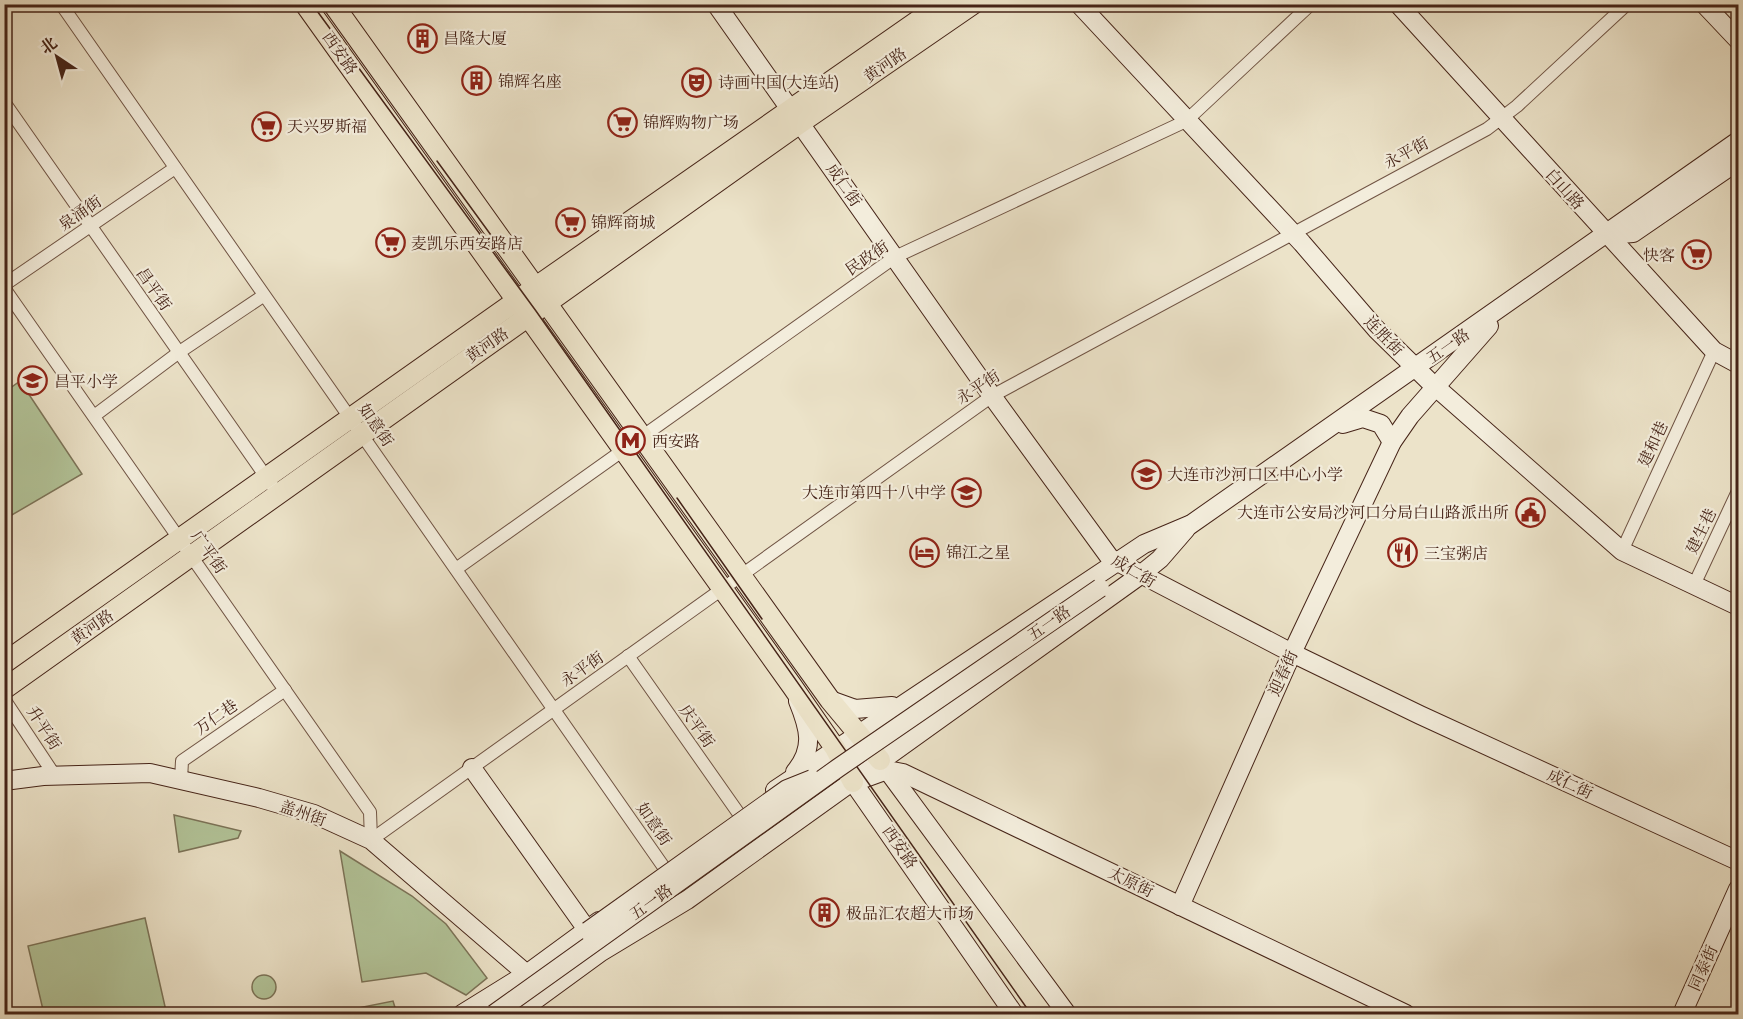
<svg xmlns="http://www.w3.org/2000/svg" width="1743" height="1019" viewBox="0 0 1743 1019" font-family="'IM FELL Great Primer','Noto Serif SC',serif">
  <style>
    .green { fill: #b3c59a; stroke: #7c7459; stroke-width: 1.5 }
    .lines { fill: none; stroke-linecap: round; stroke-linejoin: round }
    .street-casing { stroke: #705444; stroke-width: 14 }
    .secondary-casing { stroke: #462418; stroke-width: 20 }
    .primary-casing { stroke: #462418; stroke-width: 22 }
    .street { stroke: #f3eddc; stroke-width: 12 }
    .secondary { stroke: #f3eddc; stroke-width: 18 }
    .primary { stroke: #ece3c9; stroke-width: 20 }
    .tram { stroke: #462418; stroke-width: 1.5 }
    .secondary-bridge-casing { stroke: #462418; stroke-width: 20; stroke-linecap: butt }
    .secondary-bridge { stroke: #f3eddc; stroke-width: 18 }
    .labels { text-anchor: middle; dominant-baseline: central; stroke-width: 4.5; stroke-linejoin: round; paint-order: stroke }
    .poi-label { font-size: 16px; fill: #462418; stroke: #f3eddc; text-anchor: start }
    .street-label { font-size: 16px; fill: #462418; stroke: #f3eddc }
  </style>
  <rect width="100%" height="100%" fill="#ece3c9"/>
  <filter id="stains"><feTurbulence type="fractalNoise" baseFrequency=".00333" numOctaves="4"/><feColorMatrix values="0 0 0 0 .2 0 0 0 0 .09 0 0 0 0 .02 0 0 0 .5 -.17"/></filter>
  <radialGradient id="worn" r=".72"><stop offset=".6" stop-color="#630" stop-opacity="0"/><stop offset="1" stop-color="#630" stop-opacity=".3"/></radialGradient>
  <g class="green">
    <path d="M20,381l62,93 -77,45v-127z"/>
    <path d="M174,815l67,16 -3,7 -59,14z"/>
    <path d="M340,851l72,45 34,28 41,54 -21,17 -40,-22 -64,9z"/>
    <path d="M145,918l21,93 -17,3h-105l-16,-68z"/>
    <circle cx="264" cy="987" r="12"/>
    <path d="M393,1001l4,13h-69z"/>
  </g>
  <g class="lines">
    <defs>
      <g id="street">
        <path d="M61,4l602,862"/>
        <path d="M4,102l274,392"/>
        <path d="M4,285l171,-117"/>
        <path d="M4,288l366,524 1,28"/>
        <path d="M94,416l84,-63 85,-57"/>
        <path d="M1622,551l92,-200"/>
        <path d="M456,569l439,-312 291,-136 125,-117"/>
        <path d="M1694,585l44,-94"/>
        <path d="M628,656l111,158"/>
        <path d="M4,699l51,77"/>
        <path d="M181,780l1,-19 103,-71"/>
        <path d="M371,840l621,-444 495,-267 30,-23 110,-102"/>
      </g>
      <g id="secondary">
        <path d="M716,4l276,392 118,162 182,95 128,62 318,146"/>
        <path d="M1079,4l223,239 74,86 54,53 192,169 116,55"/>
        <path d="M1398,4l316,347 24,13"/>
        <path d="M1704,4l34,36"/>
        <path d="M1608,235l25,-2 105,-72"/>
        <path d="M1343,424l20,-6 18,6 11,18"/>
        <path d="M1180,532l558,-391"/>
        <path d="M830,700l25,9 37,-3"/>
        <path d="M885,767l182,247"/>
        <path d="M472,768l116,163"/>
        <path d="M795,772c20,-24 14,-44 3,-71"/>
        <path d="M865,778l22,-8 16,3 503,241"/>
        <path d="M4,781l39,-5 107,-3 109,25 55,16 57,26 165,142"/>
        <path d="M853,782l161,232"/>
        <path d="M775,790l369,-246 45,-19"/>
        <path d="M1180,906l112,-253 100,-211 18,-26 79,-90"/>
        <path d="M462,1014l66,-41 71,-52"/>
        <path d="M516,1014l85,-62 86,-52 452,-324 21,-17 26,-30"/>
        <path d="M1682,1014l56,-125"/>
      </g>
      <g id="primary">
        <path d="M305,4l487,682 43,62 18,34"/>
        <path d="M333,4l497,696 50,60"/>
        <path d="M4,663l532,-376 406,-283"/>
        <path d="M4,689l796,-566 173,-119"/>
      </g>
    </defs>
    <use href="#street" class="street-casing"/>
    <use href="#secondary" class="secondary-casing"/>
    <use href="#primary" class="primary-casing"/>
    <use href="#street" class="street"/>
    <use href="#secondary" class="secondary"/>
    <use href="#primary" class="primary"/>
    <g class="tram">
      <path d="M312,4l224,307 495,703"/>
      <path d="M437,161l67,92"/>
      <path d="M677,498l85,121"/>
    </g>
    <defs>
      <g id="secondary-bridge">
        <path d="M588,931l199,-142 25,-10"/>
        <path d="M494,1014l344,-246 262,-180"/>
      </g>
    </defs>
    <use href="#secondary-bridge" class="secondary-bridge-casing"/>
    <use href="#secondary-bridge" class="secondary-bridge"/>
  </g>
  <defs>
    <symbol id="building-ring" viewBox="-11 -11 22 22"><circle r="9.5" fill="#f3eddc" stroke="#8f2418" stroke-width="1.5"/><path d="M-4-6H4V6H1V3H-1V6H-4ZM-2.5-4.3h1.7v1.8h-1.7ZM.8-4.3h1.7v1.8H.8ZM-2.5-1h1.7V.8h-1.7ZM.8-1h1.7V.8H.8Z" fill="#8f2418"/></symbol>
    <symbol id="theatre-ring" viewBox="-11 -11 22 22"><circle r="9.5" fill="#f3eddc" stroke="#8f2418" stroke-width="1.5"/><path d="M-5-5.5Q0-4 5-5.5V0Q5 5 0 6Q-5 5-5 0ZM-3.3-2.5H-1v1.5H-3.3ZM1-2.5H3.3v1.5H1ZM-2.8 1Q0 5.5 2.8 1Z" fill="#8f2418"/></symbol>
    <symbol id="supermarket-ring" viewBox="-11 -11 22 22"><circle r="9.5" fill="#f3eddc" stroke="#8f2418" stroke-width="1.5"/><path d="M-6-5.5h2.5l.6 2H6L4.5 2H-2.5L-4.4-4H-6ZM-1.5 3.2a1.3 1.3 0 1 0 .1 0ZM3 3.2a1.3 1.3 0 1 0 .1 0Z" fill="#8f2418"/></symbol>
    <symbol id="school-ring" viewBox="-11 -11 22 22"><circle r="9.5" fill="#f3eddc" stroke="#8f2418" stroke-width="1.5"/><path d="M0-5L7-2L0 1L-7-2ZM-4 1L0 2.5L4 1V4Q0 6-4 4Z" fill="#8f2418"/></symbol>
    <symbol id="metro-ring" viewBox="-11 -11 22 22"><circle r="9.5" fill="#f3eddc" stroke="#8f2418" stroke-width="1.5"/><path d="M-5.5 5V-5H-3L0 0L3-5H5.5V5H3V-.5L0 4L-3-.5V5Z" fill="#8f2418"/></symbol>
    <symbol id="civic-ring" viewBox="-11 -11 22 22"><circle r="9.5" fill="#f3eddc" stroke="#8f2418" stroke-width="1.5"/><path d="M-.6-6.5H3V-4.5H.6V-3L4-1V1h2V6H-6V1h2V-1L-.6-3ZM-1.2 2.5V6h2.4V2.5Z" fill="#8f2418"/></symbol>
    <symbol id="hotel-ring" viewBox="-11 -11 22 22"><circle r="9.5" fill="#f3eddc" stroke="#8f2418" stroke-width="1.5"/><path d="M-6-4.5h1.5V1H6V5H4.5V3h-9V5H-6ZM-4 0a1.8 1.8 0 1 1 3.6 0ZM.5 0V-2.5h3Q6-2.5 6 0Z" fill="#8f2418"/></symbol>
    <symbol id="restaurant-ring" viewBox="-11 -11 22 22"><circle r="9.5" fill="#f3eddc" stroke="#8f2418" stroke-width="1.5"/><path d="M-5-6h1v4h1v-4h1v4h1v-4h1v5L-1.5 .5V6h-2V.5L-5-1ZM5-6V6H3V1.5H1.5Q1.5-4 5-6Z" fill="#8f2418"/></symbol>
  </defs>
  <g fill-rule="evenodd">
    <use href="#building-ring" x="406" y="22" width="33" height="33"/>
    <use href="#building-ring" x="460" y="64" width="33" height="33"/>
    <use href="#theatre-ring" x="680" y="66" width="33" height="33"/>
    <use href="#supermarket-ring" x="606" y="106" width="33" height="33"/>
    <use href="#supermarket-ring" x="250" y="110" width="33" height="33"/>
    <use href="#supermarket-ring" x="554" y="206" width="33" height="33"/>
    <use href="#supermarket-ring" x="374" y="226" width="33" height="33"/>
    <use href="#supermarket-ring" x="1680" y="238" width="33" height="33"/>
    <use href="#school-ring" x="16" y="364" width="33" height="33"/>
    <use href="#metro-ring" x="614" y="424" width="33" height="33"/>
    <use href="#school-ring" x="1130" y="458" width="33" height="33"/>
    <use href="#school-ring" x="950" y="476" width="33" height="33"/>
    <use href="#civic-ring" x="1514" y="496" width="33" height="33"/>
    <use href="#hotel-ring" x="908" y="536" width="33" height="33"/>
    <use href="#restaurant-ring" x="1386" y="536" width="33" height="33"/>
    <use href="#building-ring" x="808" y="896" width="33" height="33"/>
  </g>
  <g class="labels">
    <g class="poi-label">
      <text x="443" y="38">昌隆大厦</text>
      <text x="498" y="81">锦辉名座</text>
      <text x="718" y="82">诗画中国(大连站)</text>
      <text x="643" y="122">锦辉购物广场</text>
      <text x="287" y="126">天兴罗斯福</text>
      <text x="591" y="222">锦辉商城</text>
      <text x="411" y="243">麦凯乐西安路店</text>
      <text x="1675" y="255" text-anchor="end">快客</text>
      <text x="54" y="381">昌平小学</text>
      <text x="652" y="441">西安路</text>
      <text x="1167" y="474">大连市沙河口区中心小学</text>
      <text x="946" y="492" text-anchor="end">大连市第四十八中学</text>
      <text x="1509" y="512" text-anchor="end">大连市公安局沙河口分局白山路派出所</text>
      <text x="946" y="552">锦江之星</text>
      <text x="1424" y="553">三宝粥店</text>
      <text x="846" y="913">极品汇农超大市场</text>
    </g>
    <g class="street-label">
      <text transform="translate(340 53) rotate(55)">西安路</text>
      <text transform="translate(885 65) rotate(-35)">黄河路</text>
      <text transform="translate(1406 153) rotate(-28)">永平街</text>
      <text transform="translate(844 185) rotate(55)">成仁街</text>
      <text transform="translate(1565 189) rotate(48)">白山路</text>
      <text transform="translate(80 213) rotate(-35)">泉涌街</text>
      <text transform="translate(867 258) rotate(-34)">民政街</text>
      <text transform="translate(154 289) rotate(55)">昌平街</text>
      <text transform="translate(1384 336) rotate(46)">连胜街</text>
      <text transform="translate(487 345) rotate(-35)">黄河路</text>
      <text transform="translate(1448 346) rotate(-35)">五一路</text>
      <text transform="translate(978 387) rotate(-33)">永平街</text>
      <text transform="translate(376 425) rotate(55)">如意街</text>
      <text transform="translate(1653 444) rotate(-65)">建和巷</text>
      <text transform="translate(1701 531) rotate(-64)">建生巷</text>
      <text transform="translate(209 552) rotate(55)">广平街</text>
      <text transform="translate(1134 571) rotate(31)">成仁街</text>
      <text transform="translate(1049 623) rotate(-35)">五一路</text>
      <text transform="translate(92 627) rotate(-35)">黄河路</text>
      <text transform="translate(582 669) rotate(-35)">永平街</text>
      <text transform="translate(1283 673) rotate(-66)">迎春街</text>
      <text transform="translate(216 717) rotate(-35)">万仁巷</text>
      <text transform="translate(697 726) rotate(55)">庆平街</text>
      <text transform="translate(44 728) rotate(57)">升平街</text>
      <text transform="translate(1570 784) rotate(25)">成仁街</text>
      <text transform="translate(303 813) rotate(19)">盖州街</text>
      <text transform="translate(654 824) rotate(55)">如意街</text>
      <text transform="translate(900 847) rotate(55)">西安路</text>
      <text transform="translate(1131 882) rotate(26)">太原街</text>
      <text transform="translate(651 902) rotate(-36)">五一路</text>
      <text transform="translate(1703 968) rotate(-66)">同泰街</text>
    </g>
  </g>
  <rect width="1743" height="1019" fill="none" stroke="#ece3c9" stroke-width="24"/>
  <rect x="6" y="6" width="1731" height="1007" fill="none" stroke="#462418" stroke-width="3"/>
  <rect x="12" y="12" width="1719" height="995" fill="none" stroke="#462418" stroke-width="1.5"/>
  <g transform="translate(57 57) rotate(324)" stroke="#f3eddc" stroke-width="4.5" paint-order="stroke">
  <path d="M0-4.5L10 22L0 15L-10 22Z" fill="#462418"/>
  <text y="-9" font-size="16" font-weight="bold" text-anchor="middle" fill="#462418">北</text>
  </g>
  <rect width="100%" height="100%" filter="url(#stains)"/>
  <rect width="100%" height="100%" fill="url(#worn)"/>
</svg>
